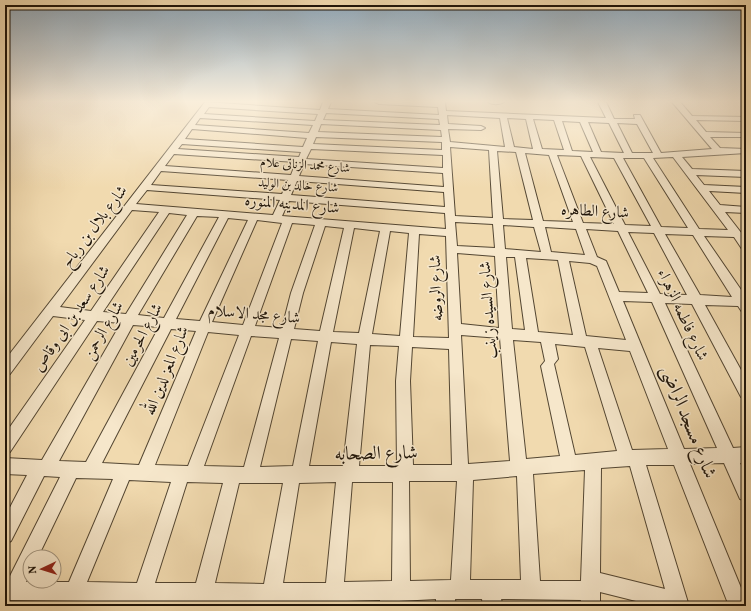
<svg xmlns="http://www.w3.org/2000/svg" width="751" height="611" viewBox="0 0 751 611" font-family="Vollkorn,Amiri,serif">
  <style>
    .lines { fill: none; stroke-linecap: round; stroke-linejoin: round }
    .minor-casing { stroke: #534632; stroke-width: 2 }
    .minor { fill: #f6e7cb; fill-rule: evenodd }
    .labels { text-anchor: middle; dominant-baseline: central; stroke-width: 3; stroke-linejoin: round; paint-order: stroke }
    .far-street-label { font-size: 13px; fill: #1e1409; stroke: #f6e7cb }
    .street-label { font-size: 16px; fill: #1e1409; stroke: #f6e7cb }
    .near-street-label { font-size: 19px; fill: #1e1409; stroke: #f6e7cb }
  </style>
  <rect width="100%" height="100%" fill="#f1daaf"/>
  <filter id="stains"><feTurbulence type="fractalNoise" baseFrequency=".005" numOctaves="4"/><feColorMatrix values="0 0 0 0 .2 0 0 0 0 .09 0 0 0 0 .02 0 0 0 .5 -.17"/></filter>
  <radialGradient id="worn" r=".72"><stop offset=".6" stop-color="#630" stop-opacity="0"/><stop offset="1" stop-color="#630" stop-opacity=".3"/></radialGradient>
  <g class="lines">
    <defs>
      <g id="minor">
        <path d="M205,102l115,8 3,-8h8l-3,7 111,6 -1,-8 -59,-3 -4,-2h70l1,9 160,7 -8,-16h8l8,17h21l-1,-4h6l21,38 51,-4 -40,-47h8l12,14 54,1v4l-50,-1 10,12 40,1v4h-36l10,11 26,1v4l-64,4 10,12 54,2v6l-50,-2 8,10 42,2v6l-37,-2 11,14 26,2v6l-21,-1 21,27v11l-4,-1 -8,-12 -30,-1 42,61v17l-4,-2 -4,-6 -33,-1 41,74v19l-5,-1 -49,-93 -27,-1 68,145 13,-1v16h-6l6,12v26l-6,-2 -16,-36 -34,1 56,136v6h-17l-55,-141h-28l43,141h-33l-56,-14v14h-20l1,-6 -80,-1 2,7h-20l-1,-7h-27l1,7h-20v-7l-37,2 1,5h-20v-6l-33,1v5h-20l1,-5 -83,1v4h-20l1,-4h-40v4h-20l1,-4 -60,-1 -1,5h-20l2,-5 -83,-1v-18h2l53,-105 -16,-1 -33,65 -6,3v-27l22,-42 -22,-1v-16l37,2 79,-137 -24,-2 -87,131 -5,3v-21l80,-114 -32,-4 -43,58 -5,2v-16zM209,107l109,7 -3,7 -111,-7zM326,113l113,6 1,6 -117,-5zM447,115l53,3 5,29 -55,-5 -2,-13 33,1 4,-2 -4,-2 -33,-2zM200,118l113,7 -4,8 -114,-8zM507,118l19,1 7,30 -19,-2zM533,119l21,1 10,30 -22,-1zM562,121l18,1 13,30 -21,-1zM588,122l21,1 15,30 -23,-1zM617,123l20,1 16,29h-21zM321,124l120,6 1,7 -124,-5zM192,129l115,9 -4,9 -118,-8zM316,137l126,5v8l-129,-6zM182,144l119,8 -2,5 -121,-8zM450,147l39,3 4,68 -38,-2zM311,149l132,6v13l-137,-9zM497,151l19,1 17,68 -30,-1zM525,153l24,2 24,67 -30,-1zM174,154l122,8 -5,13 -126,-9zM557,155l24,1 33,68 -31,-1zM590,157l24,1 37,68 -26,-1zM673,157l55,73 -29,-1 -46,-71zM623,158h21l44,70 -27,-1zM304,164l139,9 1,14 -145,-11zM161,171l127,9 -6,14 -131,-9zM297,181l147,11 1,15 -154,-12zM147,190l133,10 -7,15 -137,-11zM289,201l156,12 1,16 -164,-13zM132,210l27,2 -68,99 -31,-4zM169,213l18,2 -61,99 -23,-2zM197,216l22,1 -55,101 -26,-3zM228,218l20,2 -48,101 -24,-2zM257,220l25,3 -39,102 -31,-3zM455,222l38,2 2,24 -38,-2zM292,223l23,2 -24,68 -9,35 -27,-2zM503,225l31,2 7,25 -36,-3zM325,226l19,2 -24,103 -26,-2 9,-36zM545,227l31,2 9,26 -34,-3zM354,228l26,3 -21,102 -26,-1zM586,229l32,2 30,62 -29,-1 -13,-31 -9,-4zM390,231l19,2 -9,103 -28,-2zM628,232l26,1 33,62 -27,-1zM419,234l27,2 3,102 -36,-1zM665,234l28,1 39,62 -32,-2zM457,253l38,3 4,72 -38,-4zM506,257h9l10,73 -13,-1zM526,258l32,2 15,75 -35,-3zM569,261l21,2 7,3 29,74 -40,-4zM623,301l29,1 65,146 -33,1zM133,325l26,2 -73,135 -27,-1zM171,329l25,2 -57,134 -37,-2zM208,332l31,3 -51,131 -33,-1zM461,335l39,3 10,123 -42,3zM251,336l28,2 -35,129 -40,-1zM291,339l27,2 -25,125 -33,1zM513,340l28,2 4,19 -4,5 19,90 -34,3zM331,342l26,2 -14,122h-34zM555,344l30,3 32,104 -42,4 -21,-91 4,-5zM370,345l29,1 -3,35 1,85h-38zM412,347l37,2 3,116h-39l-3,-84zM598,348l32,3 38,98 -36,1zM630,466l35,123 -65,-16 1,-105zM585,470l-4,111h-41l-7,-107zM517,476l4,104h-51l3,-100zM76,478l37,1 -44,103h-43l4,-8v-17h8zM129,480l42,2 -34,101 -50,-1zM409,481h48l-6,99 -41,1zM187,482l36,1 -27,100h-41zM336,482l-10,101h-43l16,-100zM352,482h41l-1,99 -48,1zM239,483h44l-19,101 -49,-1z"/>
        <path d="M488,102h16c-4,3 -12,3 -16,0z"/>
      </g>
    </defs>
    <use href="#minor" class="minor-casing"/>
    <use href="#minor" class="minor"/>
  </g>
  <linearGradient id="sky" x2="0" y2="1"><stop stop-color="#8fa8bb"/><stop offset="0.54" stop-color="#f9eedb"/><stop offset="1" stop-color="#f9eedb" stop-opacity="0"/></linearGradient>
  <rect width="751" height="188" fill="url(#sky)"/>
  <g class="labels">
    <g class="far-street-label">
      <text transform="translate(305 166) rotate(4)">شارع محمد الزناتى علام</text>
      <text transform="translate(298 186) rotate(4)">شارع خالد بن الوليد</text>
    </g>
    <g class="street-label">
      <text transform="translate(292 205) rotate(5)">شارع المدينه المنوره</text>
      <text transform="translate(595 212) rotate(3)">شارع الطاهره</text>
      <text transform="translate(95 227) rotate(-53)">شارع بلال بن رباح</text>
      <text transform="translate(437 288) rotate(-92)">شارع الروضه</text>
      <text transform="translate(489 310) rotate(-94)">شارع السيده زينب</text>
      <text transform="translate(254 315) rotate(5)">شارع مجد الاسلام</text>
      <text transform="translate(682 315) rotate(65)">شارع فاطمه الزهراء</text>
      <text transform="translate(72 319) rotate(-56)">شارع سعد بن ابى وقاص</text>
      <text transform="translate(104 331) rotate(-60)">شارع الرحمن</text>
      <text transform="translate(143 335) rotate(-62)">شارع الحرمين</text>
      <text transform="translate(167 371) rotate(-68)">شارع المعز لدين الله</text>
    </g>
    <g class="near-street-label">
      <text transform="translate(688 422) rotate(68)">شارع مسجد الراضى</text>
      <text transform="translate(376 454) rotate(-1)">شارع الصحابه</text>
    </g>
  </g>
  <rect width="751" height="611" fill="none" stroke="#f1daaf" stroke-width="20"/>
  <rect x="6" y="6" width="739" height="599" fill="none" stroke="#1e1409" stroke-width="2"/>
  <rect x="10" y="10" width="731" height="591" fill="none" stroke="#1e1409"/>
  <g transform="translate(42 569) rotate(266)"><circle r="19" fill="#f6e7cb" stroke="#a0937d"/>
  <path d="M0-3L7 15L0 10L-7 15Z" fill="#8f2418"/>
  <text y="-6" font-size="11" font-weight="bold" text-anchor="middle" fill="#1e1409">N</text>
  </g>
  <rect width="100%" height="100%" filter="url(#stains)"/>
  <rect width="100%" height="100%" fill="url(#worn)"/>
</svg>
